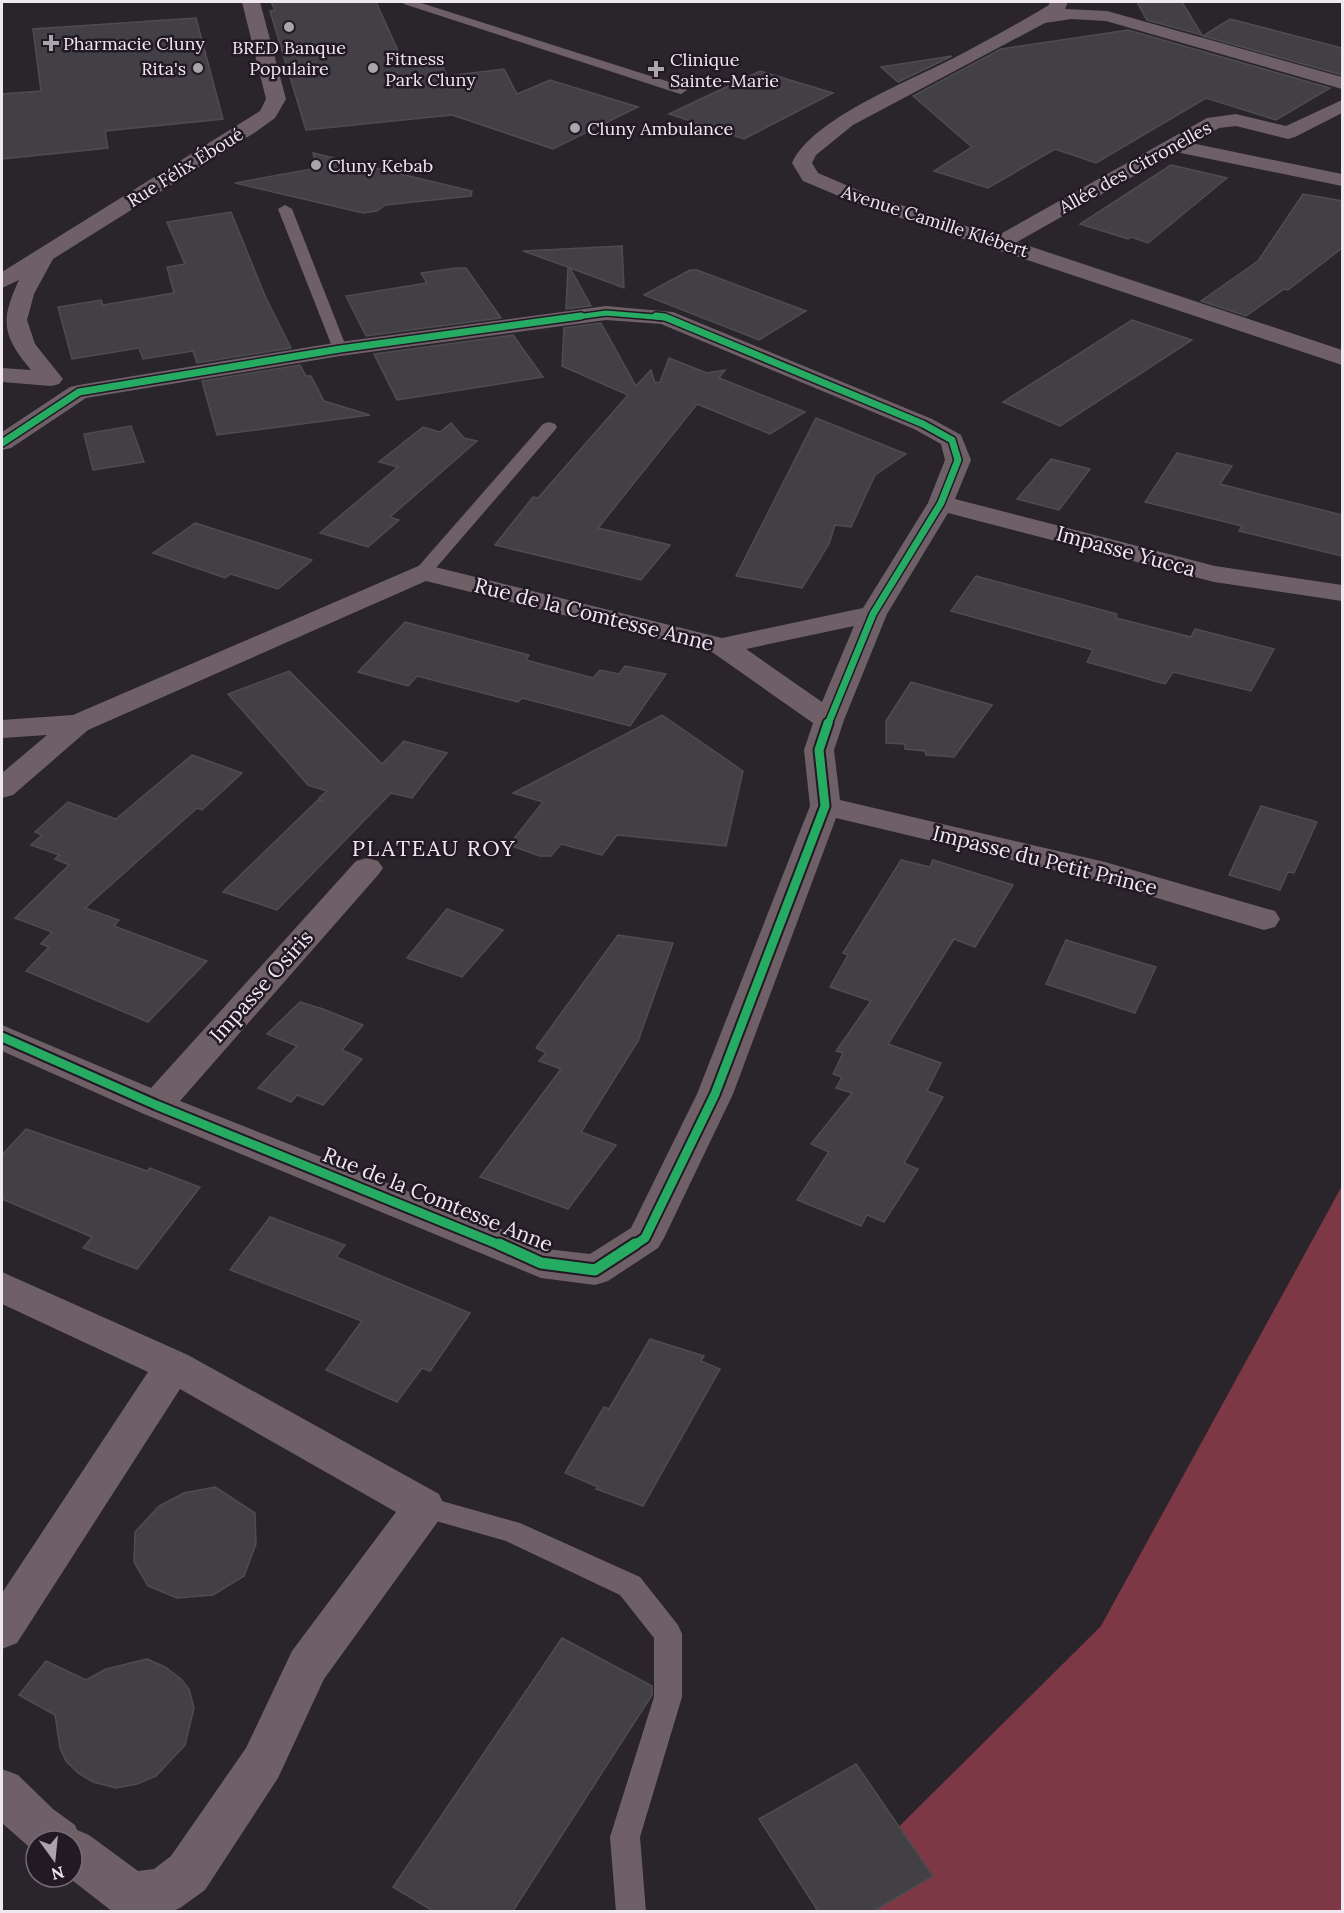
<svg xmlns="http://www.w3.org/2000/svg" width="1344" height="1913" viewBox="0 0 1344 1913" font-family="Lora,serif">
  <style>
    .forest { fill: #7e3744 }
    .building { fill: #424045; stroke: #4e4c51; stroke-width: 1.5 }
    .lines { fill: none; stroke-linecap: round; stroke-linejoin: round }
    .service { fill: #6f6068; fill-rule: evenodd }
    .minor { fill: #6f6068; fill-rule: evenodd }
    .cycleway-far3-casing { stroke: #221924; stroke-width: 8 }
    .cycleway-far2-casing { stroke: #221924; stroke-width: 10 }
    .cycleway-far1-casing { stroke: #221924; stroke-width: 13 }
    .cycleway-casing { stroke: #221924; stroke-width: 15 }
    .cycleway-far3 { stroke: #26ab63; stroke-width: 5 }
    .cycleway-far2 { stroke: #26ab63; stroke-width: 7 }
    .cycleway-far1 { stroke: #26ab63; stroke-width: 9 }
    .cycleway { stroke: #26ab63; stroke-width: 11 }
    .poi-dot { fill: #aaa4ab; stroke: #221924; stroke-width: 2 }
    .labels { text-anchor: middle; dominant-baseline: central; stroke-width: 5; stroke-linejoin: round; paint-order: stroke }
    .far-poi-label { font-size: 18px; fill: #efe8f0; stroke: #221924; text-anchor: start }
    .far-street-label { font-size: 18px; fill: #efe8f0; stroke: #221924 }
    .street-label { font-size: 21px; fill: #efe8f0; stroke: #221924 }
    .neighbourhood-label { font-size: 22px; letter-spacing: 1.5px; fill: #efe8f0; stroke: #221924 }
  </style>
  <rect width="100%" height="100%" fill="#2a252b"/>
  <path class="forest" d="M1342,1186v725l-529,1 288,-286z"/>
  <g class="building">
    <path d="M271,2h105l28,62 36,-3 7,15 57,-7 13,25 33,-14 88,27 -85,42 -101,-34 -146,15 -36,-119 5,-1z"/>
    <path d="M1137,2h45l20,33 -55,-15z"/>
    <path d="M196,18l27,101 -118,12 3,17 -106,11v-65l39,-3 -8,-62z"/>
    <path d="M1230,19l112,29v27l-139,-39z"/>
    <path d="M1128,30l202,58 -54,32 -70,-22 -110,65 -41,-14 -67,39 -54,-17 38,-24 -59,-51 88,-47z"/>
    <path d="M952,56l-54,26 -17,-15z"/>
    <path d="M760,71l73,22 -89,46 -75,-25z"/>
    <path d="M313,153l159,38 -1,5 -86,9 -8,6 -14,2 -128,-30 82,-15z"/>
    <path d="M1171,165l56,13 -79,65 -17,-6 -3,2 -48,-15z"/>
    <path d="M1303,194l39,7v47l-54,42 -4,-1 -38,27 -45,-15 57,-40z"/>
    <path d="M231,212l34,84 26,52 -94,15 -4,-12 -50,8 -4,-11 -67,11 -14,-52 43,-7 2,5 71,-12 -7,-26 18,-3 -18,-42z"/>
    <path d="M622,246l2,42 -54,-20 21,38 -25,3 2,-42 -45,-16z"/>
    <path d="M456,268h10l35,50 -135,18 -20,-40 81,-13 -6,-10z"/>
    <path d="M690,270h7l109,41 -47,29 -115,-45z"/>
    <path d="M1132,320l60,20 -132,86 -57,-24z"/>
    <path d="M601,323l35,63 15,-16 4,13 5,-1 9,-24 38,15 18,-3 -6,8 86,34 -35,22 -73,-30 -99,124 72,17 -29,35 -146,-35 38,-48 5,1 90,-103 -66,-29 2,-38z"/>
    <path d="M513,335l30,42 -146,23 -23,-46z"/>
    <path d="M300,365l6,11h5l13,25 46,14 -153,20 -15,-54z"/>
    <path d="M816,418l90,36 -31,21 -24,52 -16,-2 -6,19 -27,44 -66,-12z"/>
    <path d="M451,423l13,15 13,3 -87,76 9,3 -31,27 -48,-14 78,-66 -19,-5 44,-35 17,5z"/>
    <path d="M131,426l13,36 -51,8 -9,-36z"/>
    <path d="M1177,453l55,13 -12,18 122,31v41l-103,-25 3,-5 -97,-24z"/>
    <path d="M1051,459l39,10 -31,41 -42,-11z"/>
    <path d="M195,523l117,37 -34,29 -47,-15 -6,4 -72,-25z"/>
    <path d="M976,576l141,38 -1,4 75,19 4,-8 79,20 -23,42 -78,-19 -8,12 -78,-22 6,-12 -142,-39z"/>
    <path d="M405,622l124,33 -3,5 67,18 7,-8 19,4 6,-8 41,8 -36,52 -108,-28 -4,4 -101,-26 -9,10 -50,-14z"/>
    <path d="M289,671l93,93 22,-23 43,12 -35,45 -21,-5 -114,117 -54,-18 95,-92 5,2 -4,-4 8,-7 -19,-6 -80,-91z"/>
    <path d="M911,682l81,23 -38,52 -28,-2 -1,-4 -20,-2v-5l-19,-1v-22z"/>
    <path d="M662,715l81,56 -17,75 -109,-11 -15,20 -41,-11 -10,12h-11l-31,-11 34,-43 -30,-9z"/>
    <path d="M192,755l50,18 -40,37 -5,-2 -112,100 34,12 -5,6 93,35 -59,61 -122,-51 23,-24 -8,-3 11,-12 -37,-14 54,-53 -14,-6 4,-4 -28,-10 11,-10 -7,-3 33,-30 48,17z"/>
    <path d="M1261,806l56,16 -23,51 -6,-1 -8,18 -51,-15z"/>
    <path d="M901,860l29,7 3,-7 80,25 -38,62 -21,-8 -66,105 53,19 -14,28 16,6 -39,66 14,6 -34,53 -17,-7 -6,11 -64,-26 32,-48 -18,-8 41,-51 -16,-5 6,-11 -9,-3 10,-21 -7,-2 35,-50 -41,-14 18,-32 -5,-2z"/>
    <path d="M447,909l56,21 -41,47 -55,-19z"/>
    <path d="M618,935l55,8 -35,98 -57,91 35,13 -48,64 -88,-32 81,-108 -22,-8 7,-8 -10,-5z"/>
    <path d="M1066,940l90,27 -21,46 -89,-29z"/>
    <path d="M300,1002l23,7 40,16 -21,25 20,9 -39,46 -26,-10 -6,7 -33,-14 39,-42 -30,-12z"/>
    <path d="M26,1129l121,42 3,-3 50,19 -63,82 -54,-21 9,-11 -90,-38v-44z"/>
    <path d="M270,1217l75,28 -9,12 134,56 -40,58 -8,-3 -25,34 -71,-32 36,-49 -132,-51z"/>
    <path d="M650,1339l54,17 -3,5 19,8 -77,137 -47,-17 2,-2 -33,-14 39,-66 5,2z"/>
    <path d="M215,1487l40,26 1,31 -12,32 -31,19 -36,3 -29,-12 -14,-24 1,-30 24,-26 25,-13z"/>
    <path d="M562,1638l90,48v9l-139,216h-80l-40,-24z"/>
    <path d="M147,1659l18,8 16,12 8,10 5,19 -9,37 -29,31 -19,8 -21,4 -23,-6 -15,-9 -12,-12 -6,-13 -5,-33 -36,-20 27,-34 40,19 20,-11z"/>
    <path d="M856,1764l77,112 -59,35h-56l-59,-92z"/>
  </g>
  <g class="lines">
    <g class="service">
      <path d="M403,2h15l267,85 2,3 -6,4 -4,-1 -273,-89z"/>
      <path d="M285,205l7,4 55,140 -2,3h-10l-2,-3 -55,-140z"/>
      <path d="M549,422l6,2 2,3 -2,3 -126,146h-12l-3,-4 3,-4 126,-144z"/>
      <path d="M424,1496l96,27 120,54 38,48 4,9v63l-42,140 6,75h-30l-6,-75 44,-140v-59l-34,-43 -114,-54 -91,-26 -4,-8 4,-8z"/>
    </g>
    <g class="minor">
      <path d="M242,2h18l26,97 -11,19 -18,13 -204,128 -19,35 -7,26 8,24 28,35 -4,5 -8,2 -49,-4v-14l29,2c-29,-35 -31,-49 -12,-90l-17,8v-16l258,-161 6,-12z"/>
      <path d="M1050,2h18l-3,7 42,2 235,66v12l-236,-68 -35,-2 -26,4 -192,102 -37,30 -4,8 6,10 49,21 130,42 210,-118 29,-4 50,12 56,-26v13l-47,24 -7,2 -52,-13 -17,2 -28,15 151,31v12l-166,-34 -159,90 325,108v15l-489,-163 -50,-21 -11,-18c20,-44 117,-82 160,-104 33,-17 65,-35 97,-54z"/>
      <path d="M606,306l67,6 259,107 29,16 10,25 -16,39 260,67 127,19v16l-128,-19 -266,-69 -61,101 -43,106 -10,30 6,50 265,62 170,49 5,8 -5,8 -11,3 -164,-49 -264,-63 -103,276 -69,144 -6,10 -50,33 -13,4 -54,-7 -397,-164 -142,-63v-26l149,63 205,-227 11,-3 11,3 5,7 -5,7 -198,226 298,118 68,30 44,5 41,-26 66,-134 113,-288 -6,-56 9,-27 -101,-71 -286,-71 -338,149 -75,65 -11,3v-25l45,-38 -45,3v-18l71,-5 350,-151 299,74 141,-30 65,-105 17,-43 -4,-16 -27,-15 -253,-105 -55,-4 -266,36 -254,42 -75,50 -9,2v-18l68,-45 9,-2 261,-43zM854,626l-32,76 -76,-53z"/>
      <path d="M2,1272l186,83 251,139 6,13 -6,13 -115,159 -46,99 -73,112 -25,18 -9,4h-58l-45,-35h4v-36h-36v12l-34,-30v-54l16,6 35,34 22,16 2,5 12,5 49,36 16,-2 17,-13 75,-108 46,-97 104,-139 -216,-123 -163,254 -15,6v-56l146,-221 -146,-68z"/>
    </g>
    <defs>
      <path id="cycleway-far3" d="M570,318l36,-5 61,5"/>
      <g id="cycleway-far2">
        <path d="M656,316l9,1 258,107 29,16 6,20 -17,43 -68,111 -45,110"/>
        <path d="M2,443l77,-51 261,-43 241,-33"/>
      </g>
      <g id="cycleway-far1">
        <path d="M2,1037l154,68 346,141"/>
        <path d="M633,1246l12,-8 70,-144 110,-288 -6,-56 9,-27"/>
      </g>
      <path id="cycleway" d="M499,1244l42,19 54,7 40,-26"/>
    </defs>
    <use href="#cycleway-far3" class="cycleway-far3-casing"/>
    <use href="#cycleway-far2" class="cycleway-far2-casing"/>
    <use href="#cycleway-far1" class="cycleway-far1-casing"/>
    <use href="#cycleway" class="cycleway-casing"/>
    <use href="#cycleway-far3" class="cycleway-far3"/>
    <use href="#cycleway-far2" class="cycleway-far2"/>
    <use href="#cycleway-far1" class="cycleway-far1"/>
    <use href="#cycleway" class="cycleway"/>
  </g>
  <g class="poi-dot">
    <circle cx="289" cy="27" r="6"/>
    <path d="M48 34h6v6h6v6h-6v6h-6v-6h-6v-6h6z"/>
    <circle cx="198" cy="68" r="6"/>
    <circle cx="373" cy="68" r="6"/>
    <path d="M653 60h6v6h6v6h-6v6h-6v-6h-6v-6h6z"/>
    <circle cx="575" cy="128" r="6"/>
    <circle cx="316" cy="165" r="6"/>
  </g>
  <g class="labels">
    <g class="far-poi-label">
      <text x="63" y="43">Pharmacie Cluny</text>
      <text x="289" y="47" text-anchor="middle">BRED Banque<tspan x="289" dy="21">Populaire</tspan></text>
      <text x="385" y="58">Fitness<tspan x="385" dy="21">Park Cluny</tspan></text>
      <text x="670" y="59">Clinique<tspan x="670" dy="21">Sainte-Marie</tspan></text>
      <text x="186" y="68" text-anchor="end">Rita's</text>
      <text x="587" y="128">Cluny Ambulance</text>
      <text x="328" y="165">Cluny Kebab</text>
    </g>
    <g class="far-street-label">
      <text transform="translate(185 167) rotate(-32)">Rue Félix Éboué</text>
      <text transform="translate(1135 167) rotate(-29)">Allée des Citronelles</text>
      <text transform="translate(935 221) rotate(18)">Avenue Camille Klébert</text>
    </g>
    <g class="street-label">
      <text transform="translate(1126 551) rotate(15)">Impasse Yucca</text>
      <text transform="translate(594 614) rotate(14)">Rue de la Comtesse Anne</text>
      <text transform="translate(1045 860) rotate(14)">Impasse du Petit Prince</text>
      <text transform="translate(261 986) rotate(-48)">Impasse Osiris</text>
      <text transform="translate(438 1199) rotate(22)">Rue de la Comtesse Anne</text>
    </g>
    <g class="neighbourhood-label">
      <text x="434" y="848">PLATEAU ROY</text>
    </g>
  </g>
  <rect width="1344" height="1913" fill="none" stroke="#efe8f0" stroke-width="6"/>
  <g transform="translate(54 1859) rotate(165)"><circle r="28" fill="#221924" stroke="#746c76" stroke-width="1.5"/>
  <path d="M0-4.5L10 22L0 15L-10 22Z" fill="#aaa4ab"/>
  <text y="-9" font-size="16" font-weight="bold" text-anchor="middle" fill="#efe8f0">N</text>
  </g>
</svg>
